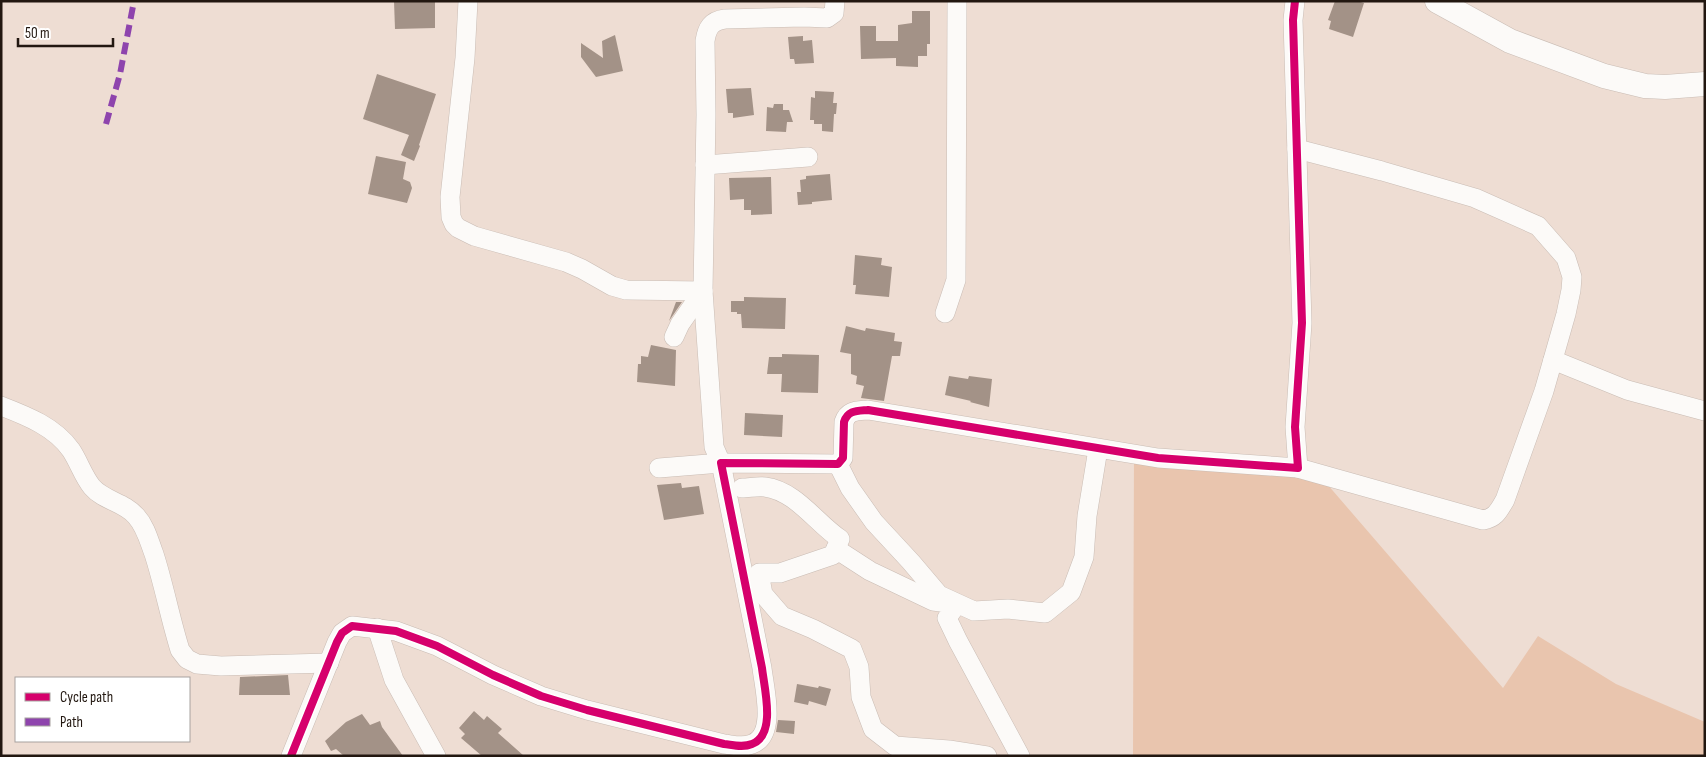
<svg xmlns="http://www.w3.org/2000/svg" width="1706" height="757" viewBox="0 0 1706 757" font-family="'Sofia Sans Condensed',sans-serif">
  <style>
    .green { fill: #e9c5ae }
    .building { fill: #a39287 }
    .lines { fill: none; stroke-linecap: round; stroke-linejoin: round }
    .minor-casing { stroke: #c9bcb4; stroke-width: 20 }
    .major-casing { stroke: #c9bcb4; stroke-width: 25 }
    .minor { stroke: #fcfaf8; stroke-width: 19 }
    .major { stroke: #fcfaf8; stroke-width: 24 }
    .quiet { stroke: #8e44ad; stroke-width: 6; stroke-dasharray: 12 6; stroke-linecap: butt }
    .cycleway-casing { stroke: #fff; stroke-width: 11 }
    .cycleway { stroke: #d6006c; stroke-width: 8 }
  </style>
  <rect width="100%" height="100%" fill="#eeddd3"/>
  <path class="green" d="M1134,448l187,29 182,211 35,-52 78,48 89,38v34h-572z"/>
  <g class="building">
    <path d="M394,1h41v27l-40,1z"/>
    <path d="M1335,1h22l7,2 -11,34 -24,-8 2,-8 -3,-1z"/>
    <path d="M912,11h18v33h-3v12h-9v11l-22,-1v-8l-35,1 -1,-33h16v15h22v-16l14,-2z"/>
    <path d="M615,35l8,36 -27,6 -15,-20v-14l22,15 -1,-17z"/>
    <path d="M803,36v5l9,-1 2,23 -19,1 -1,-5h-4l-2,-22z"/>
    <path d="M377,74l59,20 -17,51 1,1 -6,15 -13,-6 8,-20 -46,-16z"/>
    <path d="M751,88l3,27 -21,3v-5h-5l-2,-24z"/>
    <path d="M815,91l19,1 -1,11h4l-1,11h-2l-1,18 -11,-1v-7h-8v-4h-4l1,-23 4,1z"/>
    <path d="M774,104h9v6h6l4,12h-6l-1,10 -20,-1 1,-24 6,1z"/>
    <path d="M376,156l30,6 -3,17 7,3 2,6 -5,15 -39,-9z"/>
    <path d="M830,174l2,26 -20,2v2l-14,1 -1,-13h4l-1,-12 6,-1v-3z"/>
    <path d="M771,177l1,37 -21,1v-5h-7v-11l-14,1 -1,-22z"/>
    <path d="M855,255l27,3 -1,7 11,2 -3,30 -34,-3 1,-9h-3z"/>
    <path d="M744,297l42,1 -1,31 -43,-1 -1,-14h-4v-2h-6v-11h13z"/>
    <path d="M676,302h6l-13,19z"/>
    <path d="M846,326l19,5 1,-3 29,5 -1,8 8,1 -2,14h-8l-8,45 -23,-3 3,-12 -8,-2 1,-8 -6,-2v-20l-11,-2z"/>
    <path d="M651,345l25,5 -1,36 -38,-4 1,-18h3v-8l7,1z"/>
    <path d="M782,354l37,1 -1,38 -37,-1 1,-18h-15l2,-17h13z"/>
    <path d="M949,376l19,3 1,-3 23,3 -3,28 -19,-5 1,-1 -26,-6z"/>
    <path d="M745,413l38,2 -1,22 -38,-2z"/>
    <path d="M681,483l1,5 17,-2 5,28 -40,6 -7,-35z"/>
    <path d="M288,675l2,20h-51l1,-18z"/>
    <path d="M797,684l21,4 1,-2 12,3 -5,17 -17,-5 -1,4 -14,-3z"/>
    <path d="M474,711l10,9 3,-4 15,13 -4,4 26,23h-42l-21,-18 4,-4 -6,-6z"/>
    <path d="M362,714l8,11 10,-4 2,6 21,29h-59l-8,-7 -5,2 -6,-10 21,-19z"/>
    <path d="M778,720l17,1 -1,13 -18,-2z"/>
  </g>
  <g class="lines">
    <defs>
      <g id="minor">
        <path d="M468,1l-3,57 -15,139 1,20 3,7 4,4 16,8 92,26 16,7 30,17 14,4 77,1"/>
        <path d="M1297,149l85,22 93,27 63,28 28,32 6,19 -1,13 -5,24 -22,77 -39,109c-6,10 -9,18 -22,20l-185,-52"/>
        <path d="M705,165l103,-8"/>
        <path d="M945,313l11,-33 1,-279"/>
        <path d="M674,337l6,-13 23,-33"/>
        <path d="M1553,360l74,30 78,21"/>
        <path d="M1,406c26,10 54,21 70,44 8,12 12,26 21,37 12,14 32,15 44,29 10,11 13,25 18,38 10,31 16,64 26,96l7,9 10,5 24,2 108,-3"/>
        <path d="M838,464l12,24 24,34 37,40 28,33 35,16 34,-2 37,4 26,-21 13,-35 3,-41 11,-67"/>
        <path d="M659,468l62,-5 -7,-16 -11,-156 3,-176 -1,-74c2,-13 6,-20 20,-22l79,-2 23,1 7,-5 1,-12"/>
        <path d="M742,488c7,0 16,-2 23,-1 31,4 51,36 75,52l-7,16 -53,18h-21l4,21 19,22 31,13 39,20 7,18 2,30 12,32 22,17 54,4 38,6"/>
        <path d="M836,549l34,22 63,30 24,3 -10,14 11,23 62,115"/>
        <path d="M377,628l17,52 42,76"/>
        <path d="M291,756l46,-114 5,-9 10,-7 44,5 41,15 56,29 48,21 46,14 137,34c9,1 19,4 28,0 25,-9 12,-57 10,-76l-41,-205 117,1 5,-6 1,-36c4,-12 13,-11 24,-12l290,48 140,10 -3,-41 7,-104 -9,-303 2,-19"/>
      </g>
      <path id="major" d="M1437,1l73,40 94,35 41,10 20,1 40,-3"/>
    </defs>
    <use href="#minor" class="minor-casing"/>
    <use href="#major" class="major-casing"/>
    <use href="#minor" class="minor"/>
    <use href="#major" class="major"/>
    <path class="quiet" d="M106,124l14,-50 14,-73"/>
    <defs>
      <path id="cycleway" d="M291,756l46,-114 5,-9 10,-7 44,5 41,15 56,29 48,21 46,14 137,34c9,1 19,4 28,0 25,-9 12,-57 10,-76l-41,-205 117,1 5,-6 1,-36c4,-12 13,-11 24,-12l290,48 140,10 -3,-41 7,-104 -9,-303 2,-19"/>
    </defs>
    <use href="#cycleway" class="cycleway-casing"/>
    <use href="#cycleway" class="cycleway"/>
  </g>
  <rect width="1706" height="757" fill="none" stroke="#221710" stroke-width="5"/>
  <rect x="15" y="677" width="175" height="65" fill="#ffffff" stroke="#a7a29f"/>
  <rect x="25" y="693" width="25" height="8" fill="#d6006c" stroke="#a7a29f"/>
  <text x="60" y="702" font-size="15" fill="#221710">Cycle path</text>
  <rect x="25" y="718" width="25" height="8" fill="#8e44ad" stroke="#a7a29f"/>
  <text x="60" y="727" font-size="15" fill="#221710">Path</text>
  <path d="M18 38v8h95v-8" fill="none" stroke="#221710" stroke-width="2.5"/>
  <text x="25" y="38" font-size="15" fill="#221710" stroke="#ffffff" stroke-width="4" paint-order="stroke">50 m</text>
</svg>
